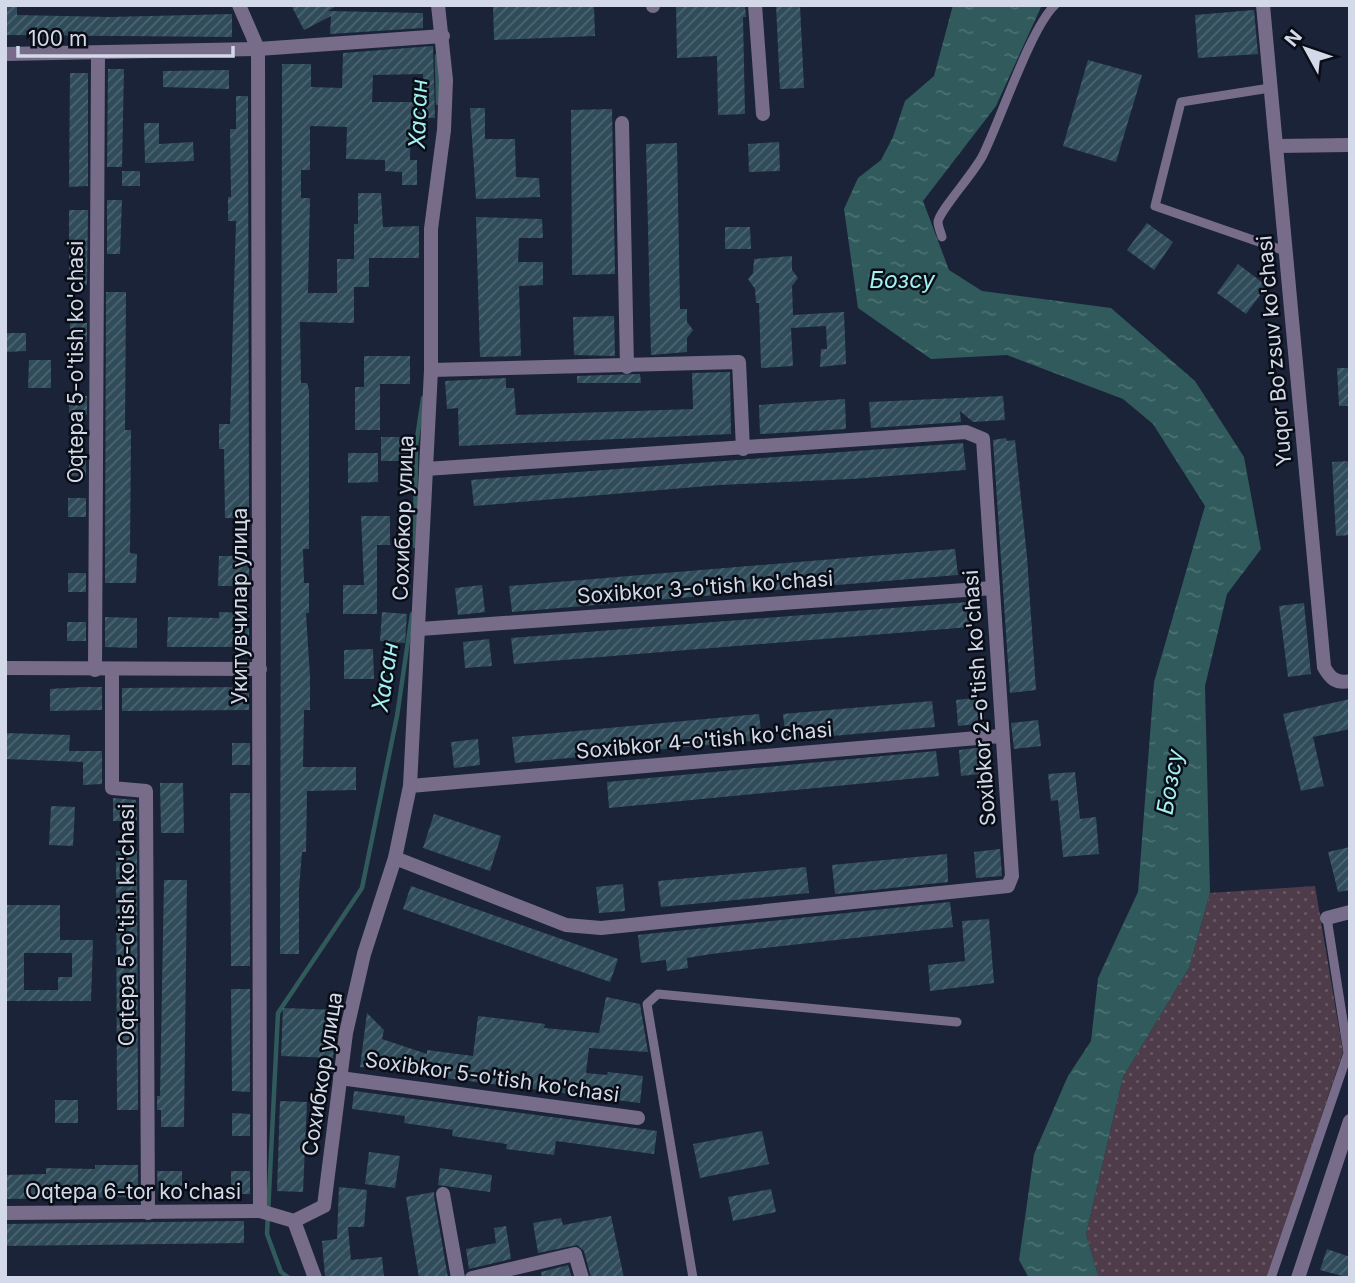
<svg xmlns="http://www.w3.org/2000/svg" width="1355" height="1283" viewBox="0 0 1355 1283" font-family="Inter,sans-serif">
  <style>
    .grass { fill: url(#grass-dots) }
    .water { fill: url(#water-ripples) }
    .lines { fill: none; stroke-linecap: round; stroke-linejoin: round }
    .stream { stroke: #305a5b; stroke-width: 4.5 }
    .building { fill: url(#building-hatch); fill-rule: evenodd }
    .lane { stroke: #776c8a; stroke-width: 9 }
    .street { stroke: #776c8a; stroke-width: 14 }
    .labels { text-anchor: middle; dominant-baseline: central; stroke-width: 5; stroke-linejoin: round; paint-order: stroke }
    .street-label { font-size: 21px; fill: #d3d9e8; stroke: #090d16 }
    .water-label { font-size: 23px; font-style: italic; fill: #a2f0f2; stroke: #090d16 }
  </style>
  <defs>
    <pattern id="grass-dots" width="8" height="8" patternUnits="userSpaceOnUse" patternTransform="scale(1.75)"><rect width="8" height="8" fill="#4f3c4a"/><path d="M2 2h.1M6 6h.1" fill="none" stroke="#675864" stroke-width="1.8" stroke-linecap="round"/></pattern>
    <pattern id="water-ripples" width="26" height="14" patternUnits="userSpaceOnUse" patternTransform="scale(1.75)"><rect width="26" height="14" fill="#305a5b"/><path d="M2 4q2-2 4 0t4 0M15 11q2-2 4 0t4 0" fill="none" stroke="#4d7173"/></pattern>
    <pattern id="building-hatch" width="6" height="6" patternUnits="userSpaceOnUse" patternTransform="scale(1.75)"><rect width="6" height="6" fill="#304c5b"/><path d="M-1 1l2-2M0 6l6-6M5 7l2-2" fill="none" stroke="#4d6573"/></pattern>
  </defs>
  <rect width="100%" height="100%" fill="#1b2338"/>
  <path class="grass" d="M1315,886l28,166 -76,226h-168l-13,-44 37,-157 66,-109 21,-75z"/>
  <path class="water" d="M953,5h89l-46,101 -73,95 26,69 33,21 129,17 84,73 49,76 17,92 -34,45 -22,92 5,207 -21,75 -66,109 -37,157 13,44h-70l-10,-18 15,-106 34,-78 23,-35 7,-63 40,-86 16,-210 51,-176 -52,-82 -30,-25 -116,-44 -76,4 -73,-51 -14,-99 14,-31 23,-18 12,-23 12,-36 29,-25z"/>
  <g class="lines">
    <g class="stream">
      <path d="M437,56l1,47"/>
      <path d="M415,546l1,-101 7,-47"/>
      <path d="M289,1278l-8,-6 -14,-38 11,-221 84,-125 35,-172 15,-102"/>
    </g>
  </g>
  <g class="building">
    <path d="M5,5h12v10l93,2 122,-3v23l-227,-2z"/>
    <path d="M291,5h47l-10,6 95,2v15l-93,6 1,-18 -27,14z"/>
    <path d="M493,5h101l1,31 -101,4z"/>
    <path d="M676,5h69l1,12h-3l2,97 -27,1 -1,-59 -40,2z"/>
    <path d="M776,5h24l4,83 -24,1z"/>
    <path d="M1254,10l4,44 -60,4 -3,-43z"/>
    <path d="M433,46l2,72h-24l-1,42h7v25h-15v-13l-17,-1v-11l-39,-1 1,-32 -37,-1v44h-9v28h9l-2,95h29v-34h17v-35h4v-31h23l2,34 36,-1v32h-50v29h-15v36l-54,-1 1,61h6l2,7v159h-6l1,34h5v30h-3l4,64v33h-6l-1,57h53v23l-49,1 -1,61h-4l-3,37v65h-19l2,-890h29v23l31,1 1,-35zM423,74v28h-51l1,-27z"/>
    <path d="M1088,60l54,15 -26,87 -53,-16z"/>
    <path d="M108,69h16l-2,98h-15z"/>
    <path d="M229,70v19l-66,-2v-16z"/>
    <path d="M70,73h18v113l-19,1z"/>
    <path d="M236,96h12l1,422h-24l-1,-69h-5v-25h11l6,-203h-8v-24h3l-1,-68h6z"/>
    <path d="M470,108h15v31h30l1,38 23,1 1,19 -64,2z"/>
    <path d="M612,109l3,165 -43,1 -1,-165z"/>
    <path d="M144,123h15v21l34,-2 1,19 -49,2z"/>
    <path d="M779,142l1,29 -31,1 -1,-28z"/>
    <path d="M677,143l3,166h7v13l6,8 -6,8v14l-36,3 -5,-211z"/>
    <rect x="122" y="171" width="18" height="15"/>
    <path d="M107,200h15l-2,54h-13z"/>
    <path d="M69,210h19l-1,75h-18z"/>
    <path d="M476,217l66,2 1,19h-24l-1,24h25v23l-24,1 2,70 -41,1z"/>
    <path d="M1147,223l26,19 -19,28 -27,-20z"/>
    <path d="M725,227h25l1,22h-26z"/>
    <path d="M792,256v14l6,8 -6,8 1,29 51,-3 2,52 -26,3 1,-18h6l-1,-23 -35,2 2,38 -32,2 -2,-65h-3l-1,-14 -7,-10 5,-6 1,-14z"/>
    <path d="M1238,264l29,22 -21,28 -29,-21z"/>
    <path d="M106,292h20l-1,138h6l-1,123 7,1 -1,29h-31z"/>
    <path d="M614,316l1,40 -41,-1 -1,-38z"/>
    <rect x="70" y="323" width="17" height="19"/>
    <path d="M6,333h20v18l-20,1z"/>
    <path d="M364,356h46v28h-30v46h-25v-43h9z"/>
    <path d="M29,360h22v28h-23z"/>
    <path d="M1337,368h13v38h-11z"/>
    <path d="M730,372l1,62 -272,12 -1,-38 -11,1 -2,-28 61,-3v10h8l2,27 177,-6 -1,-36z"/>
    <path d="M640,374l1,9h-64v-7z"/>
    <rect x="69" y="396" width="18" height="19"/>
    <path d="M1003,396l2,24 -32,2 -13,-11 1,11 -90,6 -2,-26z"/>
    <path d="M845,399l1,30 -86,5 -1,-29z"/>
    <rect x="381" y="437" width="31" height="24"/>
    <path d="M1006,438l1,3 8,-1 12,117 9,133 -26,3 -17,-253z"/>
    <path d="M963,443l3,27 -114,9 -133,6 -245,21 -3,-26z"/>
    <path d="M348,453h30v29l-30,1z"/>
    <rect x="69" y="457" width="17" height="19"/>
    <path d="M1350,461v74l-14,1 -4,-74z"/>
    <rect x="68" y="498" width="18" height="19"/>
    <path d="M361,516h29v29h-13v69h-34v-29h21z"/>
    <path d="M955,549l3,26 -446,37 -3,-26z"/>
    <path d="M219,556h30v30h-31z"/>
    <rect x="68" y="573" width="18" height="19"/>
    <path d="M482,585l3,27 -27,3 -3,-27z"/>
    <path d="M969,602l1,25 -456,37 -3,-26z"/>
    <path d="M1304,603l7,71 -23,3 -9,-71z"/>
    <path d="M219,612l30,1v34h-82l1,-30 51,1z"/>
    <path d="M382,612l25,2 -2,29 -25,-2z"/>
    <path d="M105,617l32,1v30l-32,-1z"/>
    <rect x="67" y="622" width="19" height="19"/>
    <path d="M489,639l3,27 -27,2 -2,-26z"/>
    <path d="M373,649l1,30h-30v-29z"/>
    <path d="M83,687h19v23l-52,1v-22z"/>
    <path d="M249,687v23l-127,1v-23z"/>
    <path d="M983,697l2,26 -27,3 -2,-26z"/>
    <path d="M1350,699v30l-37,8 11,49 -23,5 -18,-77z"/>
    <path d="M932,701l3,26 -149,13 -3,-26z"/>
    <path d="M759,714l3,26 -247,23 -3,-26z"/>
    <path d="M1038,720l3,26 -27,3 -3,-26z"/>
    <path d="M5,733l65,2 -1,16h33v33l-19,1v-23l-78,-3z"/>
    <path d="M478,739l2,26 -26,3 -3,-26z"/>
    <rect x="232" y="743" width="18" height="22"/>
    <path d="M985,747l3,26 -27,3 -2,-26z"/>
    <path d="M936,751l3,25 -330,32 -2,-26z"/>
    <path d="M1075,772l5,47 16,-2 3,37 -36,3 -5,-57 -7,1 -3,-27z"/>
    <path d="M160,783h23l1,50h-23z"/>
    <path d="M230,793h20v173h-19z"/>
    <path d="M113,798l23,2 1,21h-24z"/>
    <path d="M51,806l24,1 -2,39 -24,-1z"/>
    <path d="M434,814l67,22 -11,35 -67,-23z"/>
    <path d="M1350,847v43l-12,2 -10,-40z"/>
    <path d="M1000,849l2,27 -26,2 -2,-26z"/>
    <path d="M116,851h21l1,259h-21z"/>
    <path d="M947,854l1,28 -113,12 -3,-29z"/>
    <path d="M806,867l3,26 -148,14 -3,-26z"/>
    <path d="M164,880h23l-3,247h-23v-17h-4v-14h3z"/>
    <path d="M623,884l2,27 -26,2 -3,-26z"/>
    <path d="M411,886l207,73 -8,23 -207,-73z"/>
    <path d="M950,902l3,25 -242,27 -24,4 1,10 -21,3 -1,-11 -25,3 -3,-28z"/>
    <path d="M5,905h55v35h33l-2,61h-86zM24,953h48v24h-14v13h-34z"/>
    <path d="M989,919l5,64 -64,8 -2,-26 37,-4 -3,-40z"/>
    <path d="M231,989h19v103l-18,-1z"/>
    <path d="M606,997l34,7 8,48 -59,-4 -3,25 21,2 1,-3 35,4 -3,27 -280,-36 7,-54 17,17 -2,9 45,15v-4l46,6 5,-40 67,8 -1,4 55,5z"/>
    <path d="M283,1008l55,2 -5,48 -52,-2z"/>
    <path d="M354,1091l303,40 -3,23 -98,-13 -2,14 -48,-6 1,-5 -55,-8 1,-6 -49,-7 1,-7 -53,-7z"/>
    <rect x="55" y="1100" width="23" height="23"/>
    <path d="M280,1101l27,1 -4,90 -26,-1z"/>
    <path d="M232,1113l18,1v22h-18z"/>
    <path d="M762,1131l7,33 -69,14 -7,-34z"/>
    <path d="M369,1152l31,4 -5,32 -30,-4z"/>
    <path d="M95,1165h43v32l-133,2v-24l41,-1v-6l49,1z"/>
    <path d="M440,1168l52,7 -2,17 -52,-7z"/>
    <path d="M157,1171h25v22h-24z"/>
    <rect x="231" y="1171" width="19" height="23"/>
    <path d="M339,1187l28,3 -3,37h-16l3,33 31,-3 2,21 -59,-2 -3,-35 15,-2z"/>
    <path d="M771,1189l5,23 -43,9 -5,-24z"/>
    <path d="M434,1192v4l14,82h-29l-13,-81z"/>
    <path d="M611,1216l13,62h-33l-7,-27 -7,-6 -39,8 -5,-30 28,-5 2,7z"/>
    <path d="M244,1221v22l-239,3v-22z"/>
    <path d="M506,1226l5,33 -42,10 -3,-20 30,-6 -2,-15z"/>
    <path d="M1327,1249l23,8v21l-30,-8z"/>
    <path d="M568,1265l4,13h-30l-1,-6z"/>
  </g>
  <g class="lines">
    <g class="lane">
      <path d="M1270,88l-89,14 -26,104 130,45"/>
      <path d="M942,237c-1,-4 -4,-11 -4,-15 1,-11 37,-50 45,-67 17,-34 48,-128 72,-150"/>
      <path d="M693,1278l-46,-274 11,-10 299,28"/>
      <path d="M1271,1278l77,-225 -21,-135"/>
    </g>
    <g class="street">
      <path d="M239,5l19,44 2,1162"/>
      <path d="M653,5v1"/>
      <path d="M755,5l8,109"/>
      <path d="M1263,5l61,662c6,11 12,17 26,14"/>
      <path d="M5,54l253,-5 185,-13"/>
      <path d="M622,123l5,244"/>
      <path d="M1276,146l74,-1"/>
      <path d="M431,370l308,-8 4,87"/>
      <path d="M420,629l573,-41"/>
      <path d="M5,668l255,1"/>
      <path d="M95,670l3,-616"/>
      <path d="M112,670v118l34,3 2,422"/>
      <path d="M410,786l591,-50"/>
      <path d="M395,858l171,67 35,3 407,-42 4,-10 -29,-437 -17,-7 -540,37"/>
      <path d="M1327,918l23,-6"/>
      <path d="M340,1078l298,40"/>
      <path d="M443,1194l15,84"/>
      <path d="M5,1213l255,-2 34,10 30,-15 22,-173 18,-79 31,-96 15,-72 21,-416v-141l13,-99 2,-50 -8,-75"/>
      <path d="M294,1221l21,57"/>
      <path d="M472,1278l103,-24 7,24"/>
      <path d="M1298,1278l52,-157"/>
    </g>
  </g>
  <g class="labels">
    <g class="street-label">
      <text transform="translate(1274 351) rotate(-95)">Yuqor Bo'zsuv ko'chasi</text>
      <text transform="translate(75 362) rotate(-90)">Oqtepa 5-o'tish ko'chasi</text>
      <text transform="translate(403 518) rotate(-88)">Сохибкор улица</text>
      <text transform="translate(705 587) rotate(-4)">Soxibkor 3-o'tish ko'chasi</text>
      <text transform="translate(239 606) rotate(-90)">Укитувчилар улица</text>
      <text transform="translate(979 698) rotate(-94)">Soxibkor 2-o'tish ko'chasi</text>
      <text transform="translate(704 740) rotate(-5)">Soxibkor 4-o'tish ko'chasi</text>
      <text transform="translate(126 925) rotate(-90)">Oqtepa 5-o'tish ko'chasi</text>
      <text transform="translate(322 1074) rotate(-81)">Сохибкор улица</text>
      <text transform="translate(492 1077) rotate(8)">Soxibkor 5-o'tish ko'chasi</text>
      <text x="133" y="1191">Oqtepa 6-tor ko'chasi</text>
    </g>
    <g class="water-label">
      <text transform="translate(418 114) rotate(-88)">Хасан</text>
      <text x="902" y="280">Бозсу</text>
      <text transform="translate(385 677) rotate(-81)">Хасан</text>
      <text transform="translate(1170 782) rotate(-80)">Бозсу</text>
    </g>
  </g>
  <rect width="1355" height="1283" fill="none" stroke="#d3d9e8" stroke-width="14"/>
  <g transform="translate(1306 49) rotate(310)" stroke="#090d16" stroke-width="5" paint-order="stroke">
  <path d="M0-5L12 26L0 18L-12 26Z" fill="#d3d9e8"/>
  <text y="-10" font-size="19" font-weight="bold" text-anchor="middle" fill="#d3d9e8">N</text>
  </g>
  <path d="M18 46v10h215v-10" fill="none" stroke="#d3d9e8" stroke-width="3.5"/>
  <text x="28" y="46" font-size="21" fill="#d3d9e8" stroke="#090d16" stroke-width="5" paint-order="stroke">100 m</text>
</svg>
